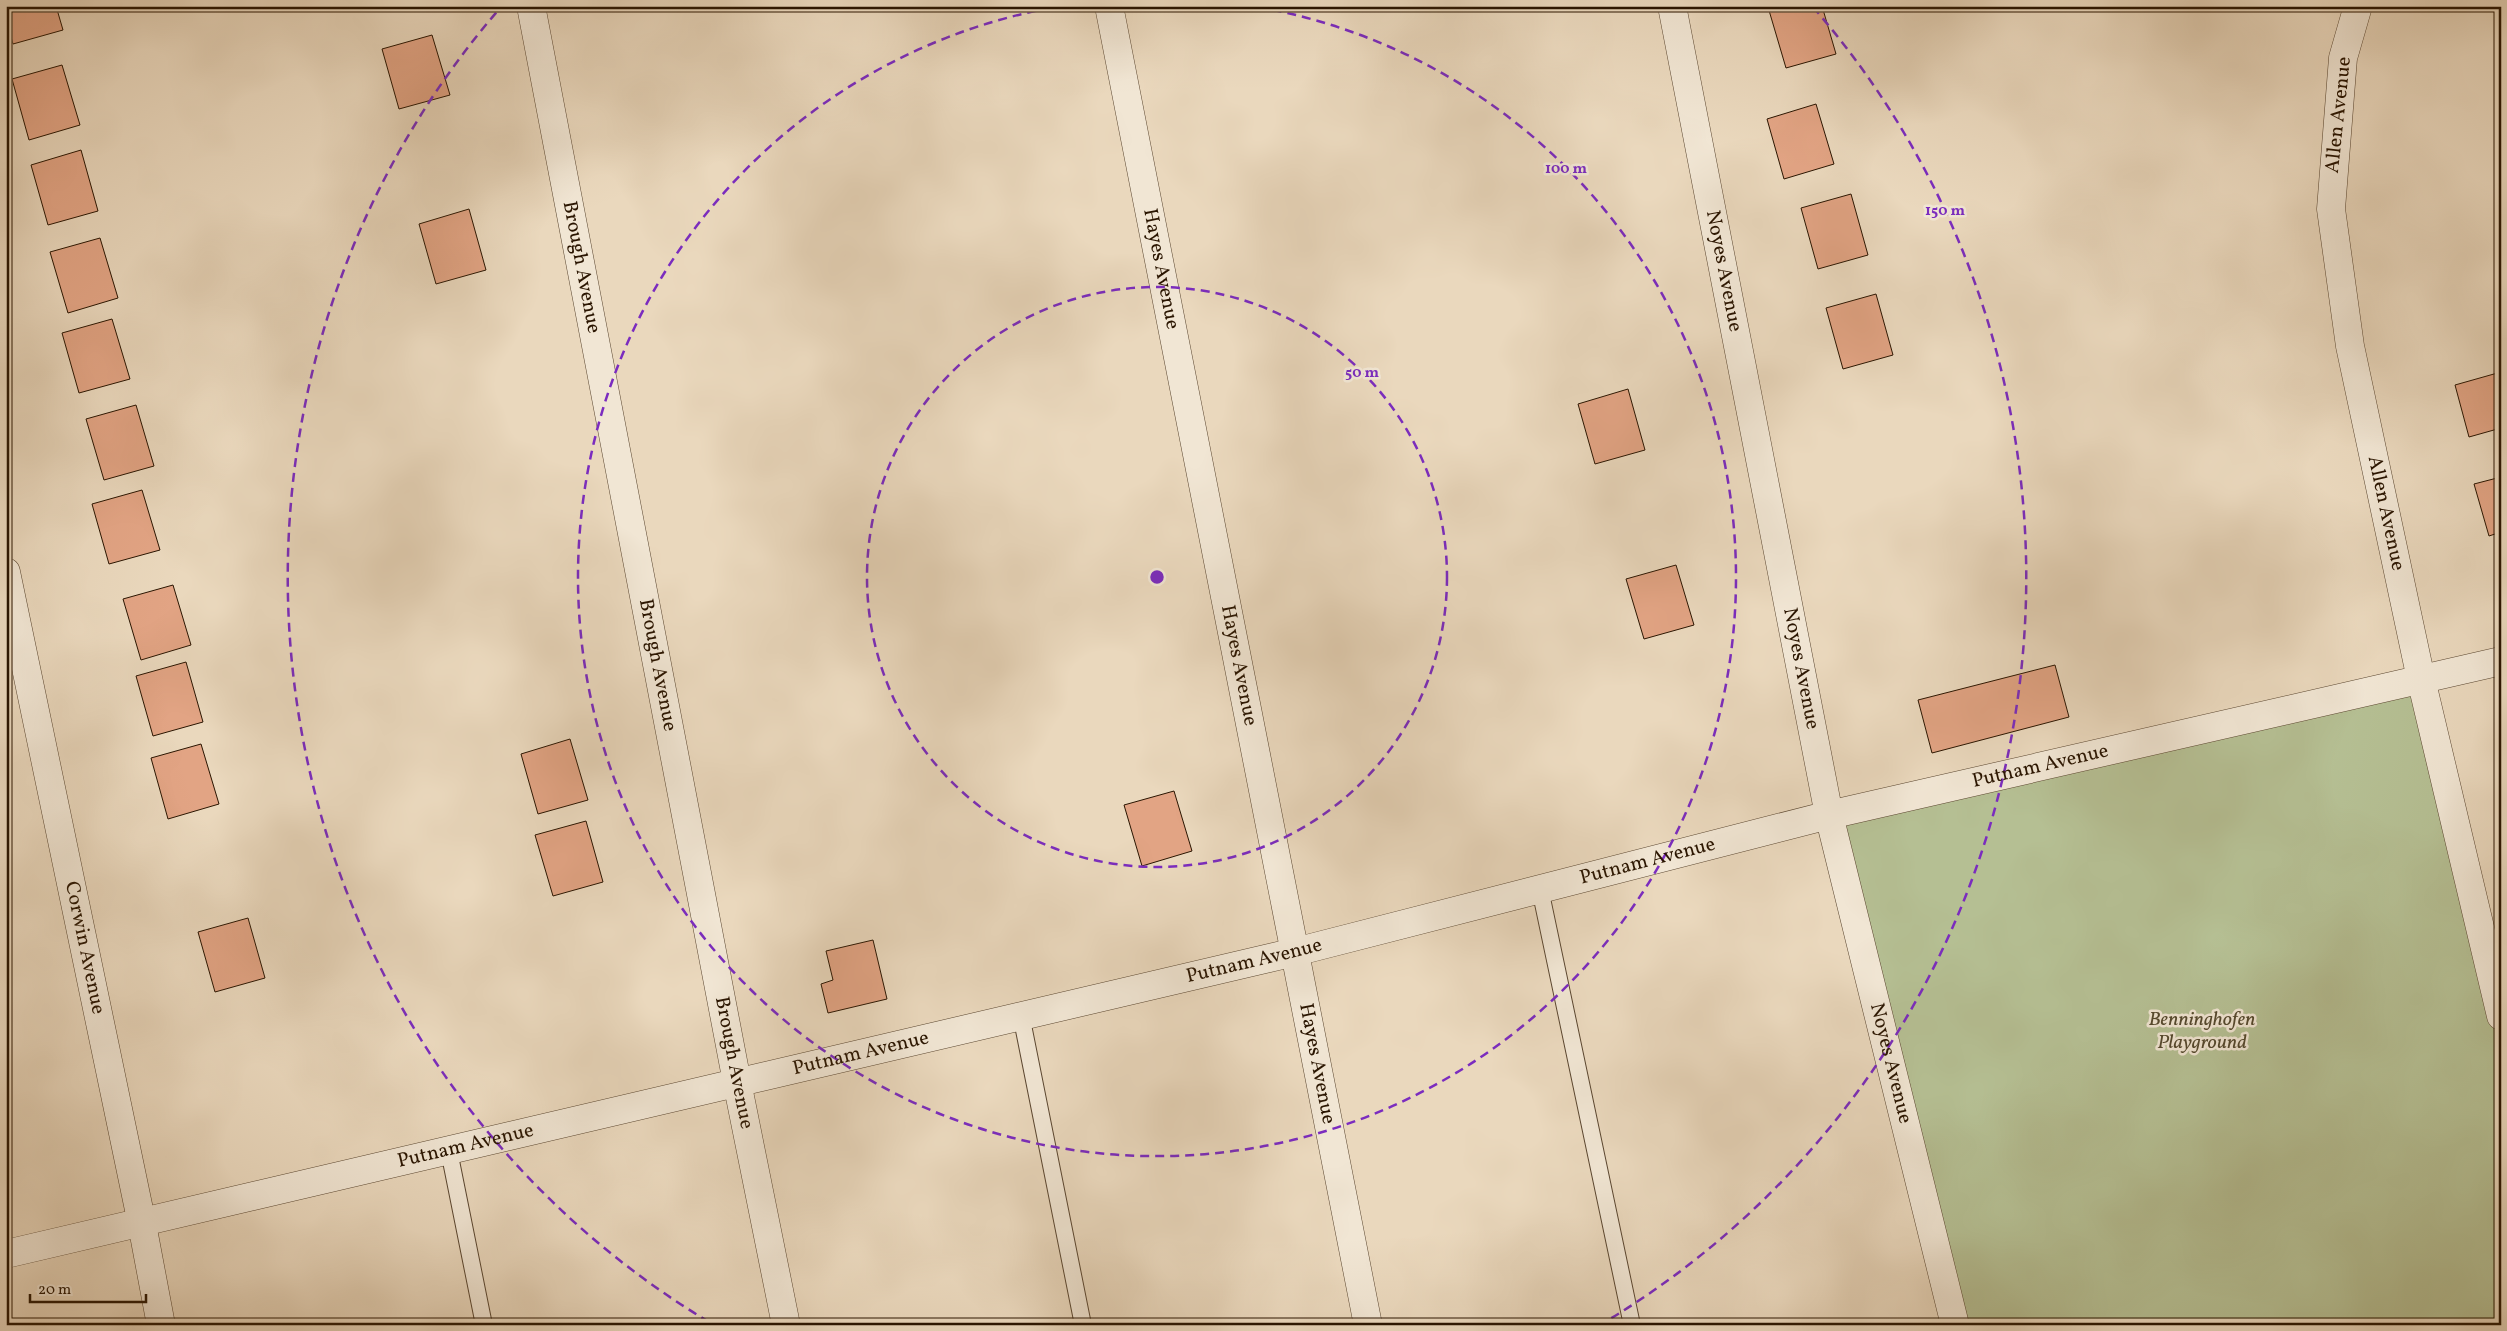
<svg xmlns="http://www.w3.org/2000/svg" width="2507" height="1331" viewBox="0 0 2507 1331" font-family="Vollkorn,serif">
  <style>
    .green { fill: #b5bf93; stroke: #706a4a }
    .building { fill: #e2a484; stroke: #2a1501 }
    .lines { fill: none; stroke-linecap: round; stroke-linejoin: round }
    .service-casing { stroke: #5a4630; stroke-width: 18 }
    .minor-casing { stroke: #5a4630; stroke-width: 29 }
    .service { stroke: #f1e6d4; stroke-width: 16 }
    .minor { stroke: #f1e6d4; stroke-width: 28 }
    .ring { fill: none; stroke: #7b2cbf; stroke-width: 2.5; stroke-dasharray: 9 6 }
    .labels { text-anchor: middle; dominant-baseline: central; stroke-width: 5; stroke-linejoin: round; paint-order: stroke }
    .street-label { font-size: 20px; fill: #2a1501; stroke: #f1e6d4 }
    .park-label { font-size: 20px; font-style: italic; fill: #54482d; stroke: #f1e6d4 }
    .centre { fill: #7b2cbf; stroke: #f1e6d4; stroke-width: 2.5 }
    .ring-label { font-size: 15px; text-anchor: middle; font-weight: bold; fill: #7b2cbf; stroke: #f1e6d4; stroke-width: 5; stroke-linejoin: round; paint-order: stroke }
  </style>
  <rect width="100%" height="100%" fill="#ead8bd"/>
  <filter id="stains"><feTurbulence type="fractalNoise" baseFrequency=".004" numOctaves="4"/><feColorMatrix values="0 0 0 0 .2 0 0 0 0 .09 0 0 0 0 .02 0 0 0 .5 -.17"/></filter>
  <radialGradient id="worn" r=".72"><stop offset=".6" stop-color="#630" stop-opacity="0"/><stop offset="1" stop-color="#630" stop-opacity=".3"/></radialGradient>
  <path class="green" d="M2421,679l80,337v309h-546l-126,-510z"/>
  <g class="building">
    <path d="M6,6h50l7,24 -50,14 -7,-24z"/>
    <path d="M1773,6h49l14,48 -50,14 -18,-61z"/>
    <path d="M432,35l18,60 -51,14 -17,-60z"/>
    <path d="M62,65l18,60 -51,15 -17,-61z"/>
    <path d="M1816,104l18,60 -50,15 -17,-60z"/>
    <path d="M81,150l17,61 -50,14 -17,-60z"/>
    <path d="M1851,194l17,61 -50,14 -17,-61z"/>
    <path d="M469,209l17,61 -50,14 -17,-60z"/>
    <path d="M100,238l18,60 -50,15 -18,-61z"/>
    <path d="M1876,294l17,61 -50,14 -17,-61z"/>
    <path d="M112,319l18,60 -51,14 -17,-60z"/>
    <path d="M2501,372v56l-32,9 -14,-52z"/>
    <path d="M1628,389l17,61 -50,14 -17,-60z"/>
    <path d="M136,405l18,61 -50,14 -18,-61z"/>
    <path d="M2501,477v55l-12,4 -15,-52z"/>
    <path d="M142,490l18,60 -51,14 -17,-60z"/>
    <path d="M1676,565l18,60 -50,14 -18,-60z"/>
    <path d="M173,585l18,60 -50,15 -18,-61z"/>
    <path d="M186,662l17,60 -50,14 -17,-60z"/>
    <path d="M2055,665l14,52 -137,36 -14,-53z"/>
    <path d="M570,739l18,61 -50,14 -17,-60z"/>
    <path d="M201,744l18,60 -51,15 -17,-61z"/>
    <path d="M1174,791l18,60 -50,15 -18,-61z"/>
    <path d="M586,821l17,61 -50,14 -18,-61z"/>
    <path d="M248,918l17,60 -50,14 -17,-60z"/>
    <path d="M873,940l14,59 -59,14 -7,-29 12,-4 -7,-29z"/>
  </g>
  <g class="lines">
    <defs>
      <g id="service">
        <path d="M1540,889l92,436"/>
        <path d="M1021,1015l62,310"/>
        <path d="M449,1151l35,174"/>
      </g>
      <g id="minor">
        <path id="s1" d="M531,6l206,1076 49,243"/>
        <path id="s2" d="M1109,6l259,1319"/>
        <path id="s3" d="M1672,6l157,809 126,510"/>
        <path id="s4" d="M2358,6l-15,52 -12,151 19,137 71,333 80,337"/>
        <path id="s5" d="M6,572l136,652 19,101"/>
        <path id="s6" d="M6,1254l1289,-302 534,-137 672,-154"/>
      </g>
    </defs>
    <use href="#service" class="service-casing"/>
    <use href="#minor" class="minor-casing"/>
    <use href="#service" class="service"/>
    <use href="#minor" class="minor"/>
  </g>
  <g class="ring">
    <circle cx="1157" cy="577" r="290"/>
    <path d="M1258 7A579 579 0 1 1 1056 7"/>
    <path d="M709 1322A869 869 0 0 1 501 7M1813 7A869 869 0 0 1 1605 1322"/>
  </g>
  <g class="labels">
    <g class="street-label">
      <text transform="translate(2339 115) rotate(-84)">Allen Avenue</text>
      <text stroke="none"><textPath href="#s1" startOffset="266">Brough Avenue</textPath></text>
      <text stroke="none"><textPath href="#s2" startOffset="268">Hayes Avenue</textPath></text>
      <text stroke="none"><textPath href="#s3" startOffset="270">Noyes Avenue</textPath></text>
      <text stroke="none"><textPath href="#s4" startOffset="515">Allen Avenue</textPath></text>
      <text stroke="none"><textPath href="#s1" startOffset="671">Brough Avenue</textPath></text>
      <text stroke="none"><textPath href="#s2" startOffset="672">Hayes Avenue</textPath></text>
      <text stroke="none"><textPath href="#s3" startOffset="675">Noyes Avenue</textPath></text>
      <text stroke="none"><textPath href="#s6" startOffset="2092">Putnam Avenue</textPath></text>
      <text stroke="none"><textPath href="#s6" startOffset="1688">Putnam Avenue</textPath></text>
      <text stroke="none"><textPath href="#s5" startOffset="384">Corwin Avenue</textPath></text>
      <text stroke="none"><textPath href="#s6" startOffset="1282">Putnam Avenue</textPath></text>
      <text stroke="none"><textPath href="#s6" startOffset="878">Putnam Avenue</textPath></text>
      <text stroke="none"><textPath href="#s2" startOffset="1078">Hayes Avenue</textPath></text>
      <text stroke="none"><textPath href="#s3" startOffset="1080">Noyes Avenue</textPath></text>
      <text stroke="none"><textPath href="#s1" startOffset="1076">Brough Avenue</textPath></text>
      <text stroke="none"><textPath href="#s6" startOffset="472">Putnam Avenue</textPath></text>
    </g>
    <g class="park-label">
      <text x="2202" y="1020">Benninghofen<tspan x="2202" dy="23">Playground</tspan></text>
    </g>
  </g>
  <circle cx="1157" cy="577" r="8" class="centre"/>
  <g class="ring-label">
    <text x="1566" y="173">100 m</text>
    <text x="1945" y="215">150 m</text>
    <text x="1362" y="377">50 m</text>
  </g>
  <rect width="2507" height="1331" fill="none" stroke="#ead8bd" stroke-width="25"/>
  <rect x="8" y="8" width="2492" height="1316" fill="none" stroke="#2a1501" stroke-width="2.5"/>
  <rect x="12" y="12" width="2482" height="1306" fill="none" stroke="#2a1501"/>
  <path d="M30 1294v8h116v-8" fill="none" stroke="#2a1501" stroke-width="2.5"/>
  <text x="38" y="1294" font-size="15" fill="#2a1501" stroke="#f1e6d4" stroke-width="4" paint-order="stroke">20 m</text>
  <rect width="100%" height="100%" filter="url(#stains)"/>
  <rect width="100%" height="100%" fill="url(#worn)"/>
</svg>
